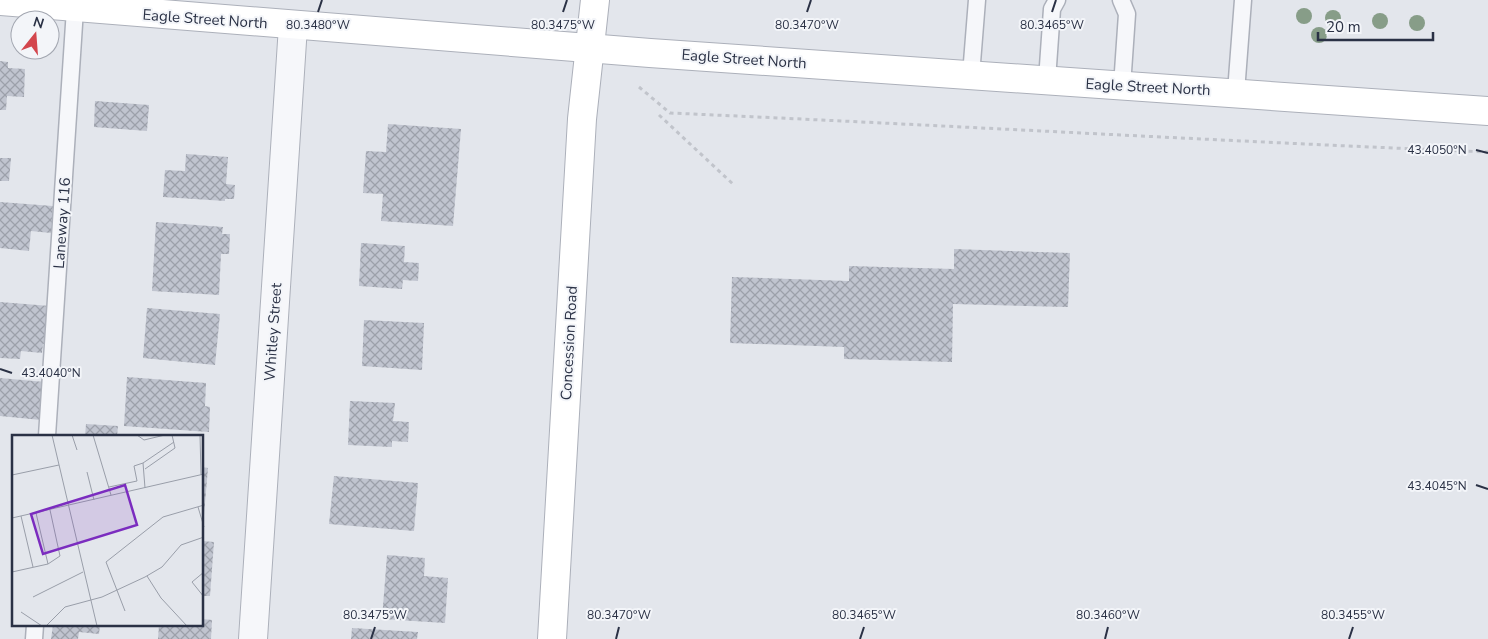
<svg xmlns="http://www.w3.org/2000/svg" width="1488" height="639" viewBox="0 0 1488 639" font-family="'Nunito Sans',sans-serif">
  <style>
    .building { fill: url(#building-cross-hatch) }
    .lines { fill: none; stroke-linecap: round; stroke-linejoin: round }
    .service-casing { stroke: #acb0ba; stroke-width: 19 }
    .minor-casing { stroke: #acb0ba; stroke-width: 30 }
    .secondary-casing { stroke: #acb0ba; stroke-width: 30 }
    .path { stroke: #c1c4cb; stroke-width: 3; stroke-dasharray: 4 4; stroke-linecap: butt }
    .service { stroke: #f6f7fa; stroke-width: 16 }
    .minor { stroke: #f6f7fa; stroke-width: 28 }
    .secondary { stroke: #fff; stroke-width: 28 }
    .tree { fill: #879d88 }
    .ticks { fill: none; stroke: #2a3145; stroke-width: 2 }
    .labels { text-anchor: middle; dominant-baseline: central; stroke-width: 4; stroke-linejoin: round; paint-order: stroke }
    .street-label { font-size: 15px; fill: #2a3145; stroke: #f3f5f9 }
    .inset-road { fill: none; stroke: #999ea9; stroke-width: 1 }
    .view { fill: #7b2cbf; fill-opacity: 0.15; stroke: #7b2cbf; stroke-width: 2.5 }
    .inset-edge { fill: none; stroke: #2a3145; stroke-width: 2.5 }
    .ticks-label { font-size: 12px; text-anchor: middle; fill: #2a3145; stroke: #f3f5f9; stroke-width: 4; stroke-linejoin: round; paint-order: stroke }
  </style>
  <defs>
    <pattern id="building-cross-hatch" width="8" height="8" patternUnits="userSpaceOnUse" patternTransform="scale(1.25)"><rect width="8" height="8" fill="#c0c4cf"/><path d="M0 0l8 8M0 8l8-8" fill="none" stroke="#9ca0aa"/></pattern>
  </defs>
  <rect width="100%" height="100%" fill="#e3e6ec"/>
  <g class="building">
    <path d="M0,61l8,1v6l17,1 -1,28 -17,-1 -1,14h-6z"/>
    <path d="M95,101l54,4 -2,26 -53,-4z"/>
    <path d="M388,124l73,5 -8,97 -72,-5 2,-27 -20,-1 3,-42 20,1z"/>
    <path d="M186,154l42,3 -2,27 9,1 -1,14h-9v2l-62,-4 2,-27 20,1z"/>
    <path d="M0,158h11l-2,23h-9z"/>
    <path d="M0,202l53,4 -2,27 -20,-2 -2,20 -29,-3z"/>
    <path d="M156,222l67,5 -1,7h8l-1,20h-8l-2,41 -67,-4z"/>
    <path d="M361,243l44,3 -1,16 15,1 -1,18 -15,-1 -1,9 -43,-3z"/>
    <path d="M954,249l116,4 -2,54 -115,-3 -1,58 -108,-3v-12l-114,-4 2,-66 117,4v-15l105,3z"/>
    <path d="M0,302l50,4 -3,38h-4l-1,9 -21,-2 -1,8 -20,-1z"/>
    <path d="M147,308l73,6 -5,51 -72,-7z"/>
    <path d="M364,320l60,3 -2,47 -60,-4z"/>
    <path d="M127,377l79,6 -1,23 5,1 -1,25 -85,-6z"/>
    <path d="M0,378l45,4 -4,38 -41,-4z"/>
    <path d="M350,401l45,2 -2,18 16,1 -1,20 -16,-1v6l-44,-2z"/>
    <path d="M86,424l32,2 -1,10h-32z"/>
    <path d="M202,467l6,1 -4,47h-2z"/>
    <path d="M334,476l84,7 -4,48 -85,-7z"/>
    <path d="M202,541l12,1 -4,54h-8z"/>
    <path d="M387,555l38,3 -1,18 24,2 -3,45 -63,-4z"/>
    <path d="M202,619l10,1 -1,19h-53l1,-14h43z"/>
    <path d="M53,625h47l-1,9 -20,-2 -1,7h-27z"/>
    <path d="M352,628l66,4 -1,7h-66z"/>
  </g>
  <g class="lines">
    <defs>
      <g id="service">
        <path d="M1121,0l6,14 -5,72"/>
        <path d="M971,75l6,-75"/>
        <path d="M1047,80l5,-71 5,-9"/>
        <path d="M1236,92l7,-92"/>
        <path d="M47,436l28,-427"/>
        <path d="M34,639l1,-14"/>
      </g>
      <path id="minor" d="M253,639l40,-613"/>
      <g id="secondary">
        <path d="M0,1l650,52 838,58"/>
        <path d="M552,639l30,-520 13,-119"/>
      </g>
    </defs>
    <use href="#service" class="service-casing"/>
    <use href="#minor" class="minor-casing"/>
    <use href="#secondary" class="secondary-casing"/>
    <g class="path">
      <path d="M639,87l31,26c273,12 545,28 818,39"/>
      <path d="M659,115l75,70"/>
    </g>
    <use href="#service" class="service"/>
    <use href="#minor" class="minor"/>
    <use href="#secondary" class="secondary"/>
  </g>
  <g class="tree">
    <circle cx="1304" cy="16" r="8"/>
    <circle cx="1333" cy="18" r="8"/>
    <circle cx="1380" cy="21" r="8"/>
    <circle cx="1417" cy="23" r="8"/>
    <circle cx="1319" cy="35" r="8"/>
  </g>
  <path class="ticks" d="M318,12l4,-12M563,12l4,-12M807,12l4,-12M1052,12l4,-12M1476,150l12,3M0,369l12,4M1476,485l12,4M371,639l4,-12M616,639l3,-12M860,639l4,-12M1105,639l3,-12M1349,639l4,-12"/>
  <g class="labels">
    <g class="street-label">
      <text transform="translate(205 19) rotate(4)">Eagle Street North</text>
      <text transform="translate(744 59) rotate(4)">Eagle Street North</text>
      <text transform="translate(1148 87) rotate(3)">Eagle Street North</text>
      <text transform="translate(62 223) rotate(-86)">Laneway 116</text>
      <text transform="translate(273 332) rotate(-86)">Whitley Street</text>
      <text transform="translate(569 343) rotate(-87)">Concession Road</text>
    </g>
  </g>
  <g transform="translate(12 435)">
    <rect width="191" height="191" fill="#e3e6ec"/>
    <path class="inset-road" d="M40,0l45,191M60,0l5,15M81,0l18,60M125,0l7,5 21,-5M188,0l1,40M133,34l30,-21 -3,-13M75,37l7,28M0,40l47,-10M97,52l28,-6 -3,-15 9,-3M133,53l-2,-25 31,-21M186,72l6,20M24,78l12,51M9,81l12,51M0,83l192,-44M0,137l36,-8 12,-8 -10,-46M192,137l-12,10 12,15M135,141l14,22 26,28M21,162l50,-25M113,176l-19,-49 57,-45 41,-12M9,177l21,14M34,191l19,-19 37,-10 43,-20 17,-10 19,-22 23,-8"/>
    <path class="view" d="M113,50l12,40 -94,29 -12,-40z"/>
    <rect width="191" height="191" class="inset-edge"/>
  </g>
  <g class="ticks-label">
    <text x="318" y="29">80.3480°W</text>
    <text x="563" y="29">80.3475°W</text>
    <text x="807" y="29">80.3470°W</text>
    <text x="1052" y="29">80.3465°W</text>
    <text x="1437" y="154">43.4050°N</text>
    <text x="51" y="377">43.4040°N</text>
    <text x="1437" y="490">43.4045°N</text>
    <text x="375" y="619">80.3475°W</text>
    <text x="619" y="619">80.3470°W</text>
    <text x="864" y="619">80.3465°W</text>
    <text x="1108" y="619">80.3460°W</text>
    <text x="1353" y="619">80.3455°W</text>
  </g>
  <g transform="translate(35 35) rotate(17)"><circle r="24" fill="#f3f5f9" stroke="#a3a7b1"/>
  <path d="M0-4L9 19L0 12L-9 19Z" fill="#d3464d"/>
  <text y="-8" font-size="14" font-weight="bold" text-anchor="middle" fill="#2a3145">N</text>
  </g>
  <path d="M1318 32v8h115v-8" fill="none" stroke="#2a3145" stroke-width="2.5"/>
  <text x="1326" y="32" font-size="15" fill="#2a3145" stroke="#f3f5f9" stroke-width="4" paint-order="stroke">20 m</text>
</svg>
